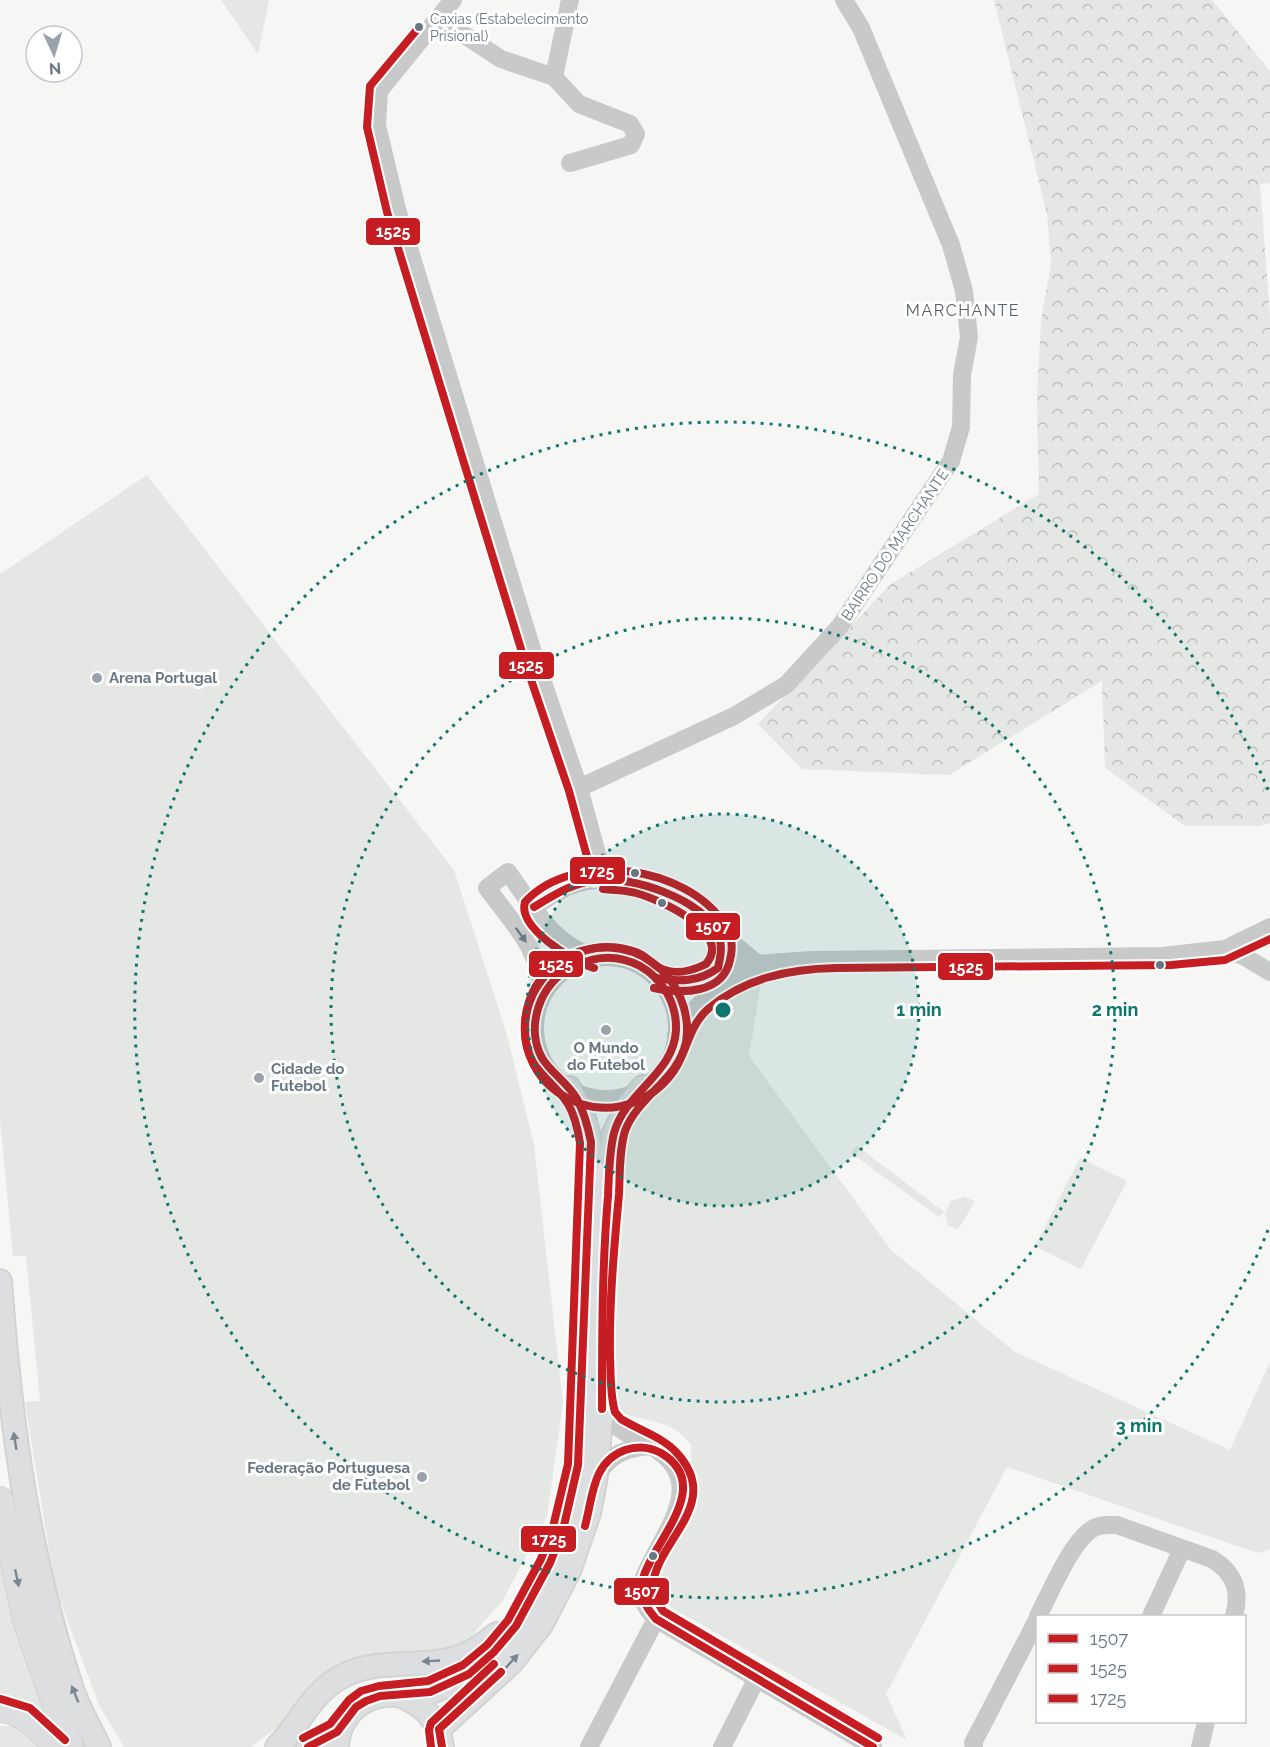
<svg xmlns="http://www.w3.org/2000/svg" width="1270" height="1747" viewBox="0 0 1270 1747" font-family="Raleway,sans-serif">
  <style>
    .green { fill: #e4e7e3 }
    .forest { fill: url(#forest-crowns) }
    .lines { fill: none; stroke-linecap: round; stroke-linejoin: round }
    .major-casing { stroke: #d2d3d3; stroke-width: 26 }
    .highway-casing { stroke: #d1d2d2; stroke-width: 28 }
    .minor { stroke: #c8caca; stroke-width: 18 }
    .major { stroke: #dddedf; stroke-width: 22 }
    .highway { stroke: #dddedf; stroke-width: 26 }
    .bus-1-casing { stroke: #fff; stroke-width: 12 }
    .bus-2-casing { stroke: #fff; stroke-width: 12 }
    .bus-3-casing { stroke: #fff; stroke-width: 12 }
    .bus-1 { stroke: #c61d23; stroke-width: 8 }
    .bus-2 { stroke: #c61d23; stroke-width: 8 }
    .bus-3 { stroke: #c61d23; stroke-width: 8 }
    .oneway { fill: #6d7b87 }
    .oneway2 { fill: #7a8691 }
    .ring { fill: none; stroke: #0f766e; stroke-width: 3; stroke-dasharray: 3 6 }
    .bus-dot { fill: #687783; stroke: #fff; stroke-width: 2 }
    .poi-dot { fill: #9aa3ab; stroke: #fff; stroke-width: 2 }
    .labels { text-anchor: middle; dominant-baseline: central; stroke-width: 6; stroke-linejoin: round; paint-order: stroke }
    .bus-label { font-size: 14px; fill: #687783; stroke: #fff; text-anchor: start }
    .street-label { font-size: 15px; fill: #687783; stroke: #fff }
    .poi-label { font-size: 15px; font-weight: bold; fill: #687783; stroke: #fff; text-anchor: start }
    .neighbourhood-label { font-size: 16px; letter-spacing: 1.5px; fill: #566068; stroke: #fff }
    .centre { fill: #0f766e; stroke: #fff; stroke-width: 3 }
    .ring-label { font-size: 18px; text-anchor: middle; font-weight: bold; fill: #0f766e; stroke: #fff; stroke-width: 6; stroke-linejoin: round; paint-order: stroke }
    .line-badge { stroke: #fff; stroke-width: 2 }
    .badge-label { font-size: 16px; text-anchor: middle; font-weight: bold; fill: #fff }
  </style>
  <defs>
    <pattern id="forest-crowns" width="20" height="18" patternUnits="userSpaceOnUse" patternTransform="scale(1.5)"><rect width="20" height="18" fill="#e4e7e3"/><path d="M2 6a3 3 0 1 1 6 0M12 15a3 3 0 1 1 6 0" fill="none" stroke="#bdc0bd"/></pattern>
  </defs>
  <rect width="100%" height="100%" fill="#f6f6f5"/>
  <g class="green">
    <path d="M221,0h48l-11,54z"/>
    <path d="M147,475l307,395 53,165 27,110 29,258 -16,113 -44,84 -44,50 -108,33 -59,33 -41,31h-127l-25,-42 -44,-118 -30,-185 15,-1 -14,-145h-13l-13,-136v-546z"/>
    <path d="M762,978l-13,78 142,194 124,102 215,98 40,-88v187l-12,4 -251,-86 -121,227 21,46 -246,-138c-11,-10 -13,-14 -8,-29l39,-76 -1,-53c-6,-5 -12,-13 -19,-16 -20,-11 -48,-7 -62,-26l15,-278 41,-38 13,-29 8,-28 23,-29z"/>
    <path d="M857,1146l87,66 -5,5 -88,-64z"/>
    <path d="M1080,1158l47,23 -46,88 -46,-23z"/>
    <path d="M964,1197l11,4 -17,29 -10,-5 -3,-12 6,-12z"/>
    <path d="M0,1557l45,154 -39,-13 -6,1z"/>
    <path d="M0,1726h18l22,21h-40z"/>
  </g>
  <path class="forest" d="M994,0h218l58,71v112l-10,1 10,134v505l-12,3h-73l-80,-58 -3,-87 -153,94 -147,-6 -44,-45 133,-140 148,-90 -2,-94 4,-79 10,-58 -4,-49z"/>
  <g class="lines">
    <defs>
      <g id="major">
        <path d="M0,1281c10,139 28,276 72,408 7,20 18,39 27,58"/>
        <path d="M401,1696c25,10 37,24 41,51"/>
        <path d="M439,1729l72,-66 30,-38 28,-54 20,-58 7,-37 6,-67 -1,-117 13,-159 14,-28 15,-18"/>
        <path d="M277,1747c23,-23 34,-54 64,-70 39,-22 85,-5 125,-23 11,-4 21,-13 31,-20"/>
        <path d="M308,1747l32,-18"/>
        <path d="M337,1747c1,-27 20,-49 48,-52 14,-1 27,1 41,-2 20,-4 41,-17 56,-30 56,-49 85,-125 96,-198l13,-300c0,-30 -6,-51 -22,-77"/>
      </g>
      <g id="highway">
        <path d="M0,1500l26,120 44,127"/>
        <path d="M0,1709c21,0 44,23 57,38"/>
      </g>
    </defs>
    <use href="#major" class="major-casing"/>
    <use href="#highway" class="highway-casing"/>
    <g class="minor">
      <path d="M453,0l-74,91 -2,34 20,84 138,450 44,129 25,91"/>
      <path d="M440,19l61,40 53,18 25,27 51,20 6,10 -5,11 -61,18"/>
      <path d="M554,77l16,-77"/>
      <path d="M579,788l155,-72 52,-31 54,-59 111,-165 10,-34 1,-52 7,-38 -5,-46 -13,-46 -90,-217 -17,-28"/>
      <path d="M534,907c11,-7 23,-16 35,-21 42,-16 92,-2 126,24 22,17 41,38 63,54"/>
      <path d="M1225,949l20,8 25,15"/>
      <circle cx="606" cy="1028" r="71"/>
      <path d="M656,978l26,4 60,-17 70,-5 350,-4 63,-7 45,-22"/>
      <path d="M543,995c-2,-45 -31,-73 -56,-107l21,-16c26,36 44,73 89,86"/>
      <path d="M676,1035c23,-38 43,-48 84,-65"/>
      <path d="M602,1409c11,19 27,26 47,36 66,37 11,89 -7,137 -1,16 2,25 14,37l217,128"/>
      <path d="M596,1476c15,-22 29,-28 54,-30"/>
      <path d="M1038,1616c12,-22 34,-77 56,-88 7,-4 15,-3 23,-3l95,34c23,14 29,32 22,57"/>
      <path d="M1151,1616l31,-67"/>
      <path d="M589,1747l67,-128"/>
      <path d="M722,1747l35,-69"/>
      <path d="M974,1747l-1,-4 65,-125"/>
      <path d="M1200,1747l6,-25"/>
    </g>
    <use href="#major" class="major"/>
    <use href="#highway" class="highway"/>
    <defs>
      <g id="bus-1">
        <path d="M534,907c20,-12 40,-25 64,-27 34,-4 103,19 119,52 6,12 4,23 1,36 -19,14 -39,14 -62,10"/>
        <path d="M585,1526c8,-29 7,-64 40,-76 12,-4 25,-3 36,3 56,33 -11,91 -19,129 -3,14 5,27 14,37l217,128"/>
        <path d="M308,1747l29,-15 19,-25 10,-6 14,-5 50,-4 39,-18 25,-22 22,-26 34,-63 13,-33 15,-65 13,-323c-3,-15 -7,-30 -14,-43 -9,-16 -26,-26 -35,-41 -17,-31 -2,-75 29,-90 22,-12 46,-14 69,-2 23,13 37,38 36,64 -2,44 -51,62 -62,103 -5,20 -5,42 -6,63 -6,71 -6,142 -6,213"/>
        <path d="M442,1747l-3,-18 62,-57"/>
      </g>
      <g id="bus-2">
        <path d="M420,26l-50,60 -3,41 20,85 138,450 44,129 25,91"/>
        <path d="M603,889c11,1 23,1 33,4 22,6 98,39 70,71 -14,7 -33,12 -48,3 -8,-5 -13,-12 -22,-15 -37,-13 -79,0 -100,34 -12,21 -15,47 -6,70 8,24 28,40 51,48 38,12 78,-6 97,-40 10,-19 13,-40 30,-55 37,-31 81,-40 128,-41l335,-3 54,-5 45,-21"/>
      </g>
      <g id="bus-3">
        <path d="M594,968c-21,-7 -77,-40 -69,-66 49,-53 163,-36 200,23 7,10 8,23 5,35 -7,34 -48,34 -76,28"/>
        <path d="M1,1699l29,9 35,32"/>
        <path d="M303,1738l27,-14 19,-24 12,-9 18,-5 49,-5 35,-16 24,-20 21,-25 33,-61 12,-32 15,-63 12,-321c-2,-13 -5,-27 -12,-39 -17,-27 -42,-33 -43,-72 -2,-66 73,-109 128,-69 24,17 38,49 33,79 -8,38 -48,54 -61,89 -6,20 -5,43 -6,63 -5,55 -10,109 -9,164 1,18 0,37 5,54l6,7c18,11 41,18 55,33 49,52 -21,89 -23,134 0,10 5,17 10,25l215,127"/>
        <path d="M431,1747l-2,-17 2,-7 63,-59"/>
      </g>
    </defs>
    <use href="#bus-1" class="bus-1-casing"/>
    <use href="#bus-2" class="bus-2-casing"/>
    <use href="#bus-3" class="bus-3-casing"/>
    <use href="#bus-1" class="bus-1"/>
    <use href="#bus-2" class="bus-2"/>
    <use href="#bus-3" class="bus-3"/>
  </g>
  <defs><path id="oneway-solid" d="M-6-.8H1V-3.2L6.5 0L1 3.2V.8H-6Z" transform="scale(1.5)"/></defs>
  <use class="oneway" href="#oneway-solid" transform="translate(521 935) rotate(54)"/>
  <g class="oneway2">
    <use href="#oneway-solid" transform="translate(15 1441) rotate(-99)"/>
    <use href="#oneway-solid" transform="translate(17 1578) rotate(78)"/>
    <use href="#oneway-solid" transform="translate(431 1661) rotate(177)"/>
    <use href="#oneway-solid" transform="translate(512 1661) rotate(-47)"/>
    <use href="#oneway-solid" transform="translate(75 1694) rotate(-112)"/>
  </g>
  <circle cx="723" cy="1010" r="196" fill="#0f766e" fill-opacity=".12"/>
  <g class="ring">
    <circle cx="723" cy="1010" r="196"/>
    <circle cx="723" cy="1010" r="392"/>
    <path d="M1268 1230A588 588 0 1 1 1268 790"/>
  </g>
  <g class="bus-dot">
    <circle cx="419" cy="27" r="5"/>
    <circle cx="635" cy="873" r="5"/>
    <circle cx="662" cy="903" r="5"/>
    <circle cx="1160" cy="965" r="5"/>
    <circle cx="653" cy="1556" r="5"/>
  </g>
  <g class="poi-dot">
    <circle cx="97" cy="678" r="6"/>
    <circle cx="606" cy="1030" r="6"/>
    <circle cx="259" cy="1078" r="6"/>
    <circle cx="422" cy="1477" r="6"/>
  </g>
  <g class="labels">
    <g class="bus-label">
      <text x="430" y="19">Caxias (Estabelecimento<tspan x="430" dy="17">Prisional)</tspan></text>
    </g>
    <g class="street-label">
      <text transform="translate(895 545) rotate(-56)">BAIRRO DO MARCHANTE</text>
    </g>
    <g class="poi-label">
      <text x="109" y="678">Arena Portugal</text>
      <text x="606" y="1048" text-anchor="middle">O Mundo<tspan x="606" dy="17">do Futebol</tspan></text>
      <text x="271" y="1069">Cidade do<tspan x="271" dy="17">Futebol</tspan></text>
      <text x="410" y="1468" text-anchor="end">Federação Portuguesa<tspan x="410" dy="17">de Futebol</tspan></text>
    </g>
    <g class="neighbourhood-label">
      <text x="963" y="310">MARCHANTE</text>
    </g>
  </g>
  <circle cx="723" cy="1010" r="9" class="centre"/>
  <g class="ring-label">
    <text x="919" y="1016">1 min</text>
    <text x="1115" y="1016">2 min</text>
    <text x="1139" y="1432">3 min</text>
  </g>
  <g class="line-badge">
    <rect x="365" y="217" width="56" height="29" rx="6" fill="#c61d23"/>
    <rect x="498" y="651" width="57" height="29" rx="6" fill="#c61d23"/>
    <rect x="569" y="856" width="57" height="29" rx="6" fill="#c61d23"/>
    <rect x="685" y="912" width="56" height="29" rx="6" fill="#c61d23"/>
    <rect x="528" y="950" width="56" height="28" rx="6" fill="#c61d23"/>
    <rect x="937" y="952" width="57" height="29" rx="6" fill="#c61d23"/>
    <rect x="520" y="1525" width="57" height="28" rx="6" fill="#c61d23"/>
    <rect x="613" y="1577" width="57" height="29" rx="6" fill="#c61d23"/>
  </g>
  <g class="badge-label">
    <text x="393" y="237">1525</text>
    <text x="526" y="671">1525</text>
    <text x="597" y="877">1725</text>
    <text x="713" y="932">1507</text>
    <text x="556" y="970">1525</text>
    <text x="966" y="973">1525</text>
    <text x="549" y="1545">1725</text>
    <text x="642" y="1597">1507</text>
  </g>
  <rect x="1036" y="1615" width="210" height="108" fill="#ffffff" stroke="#c3c9cd" stroke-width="1.5"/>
  <rect x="1048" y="1634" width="30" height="9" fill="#c61d23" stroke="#c3c9cd" stroke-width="1.5"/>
  <text x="1090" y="1645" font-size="18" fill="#687783">1507</text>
  <rect x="1048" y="1664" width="30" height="9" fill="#c61d23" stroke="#c3c9cd" stroke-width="1.5"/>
  <text x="1090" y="1675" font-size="18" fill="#687783">1525</text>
  <rect x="1048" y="1694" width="30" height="9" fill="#c61d23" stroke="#c3c9cd" stroke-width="1.5"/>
  <text x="1090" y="1705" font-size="18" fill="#687783">1725</text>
  <g transform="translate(54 54) rotate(176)"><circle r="28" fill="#ffffff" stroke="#c3c9cd" stroke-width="1.5"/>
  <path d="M0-4.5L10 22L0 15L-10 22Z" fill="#9aa3ab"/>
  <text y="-9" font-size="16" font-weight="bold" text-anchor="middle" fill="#687783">N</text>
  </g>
</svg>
